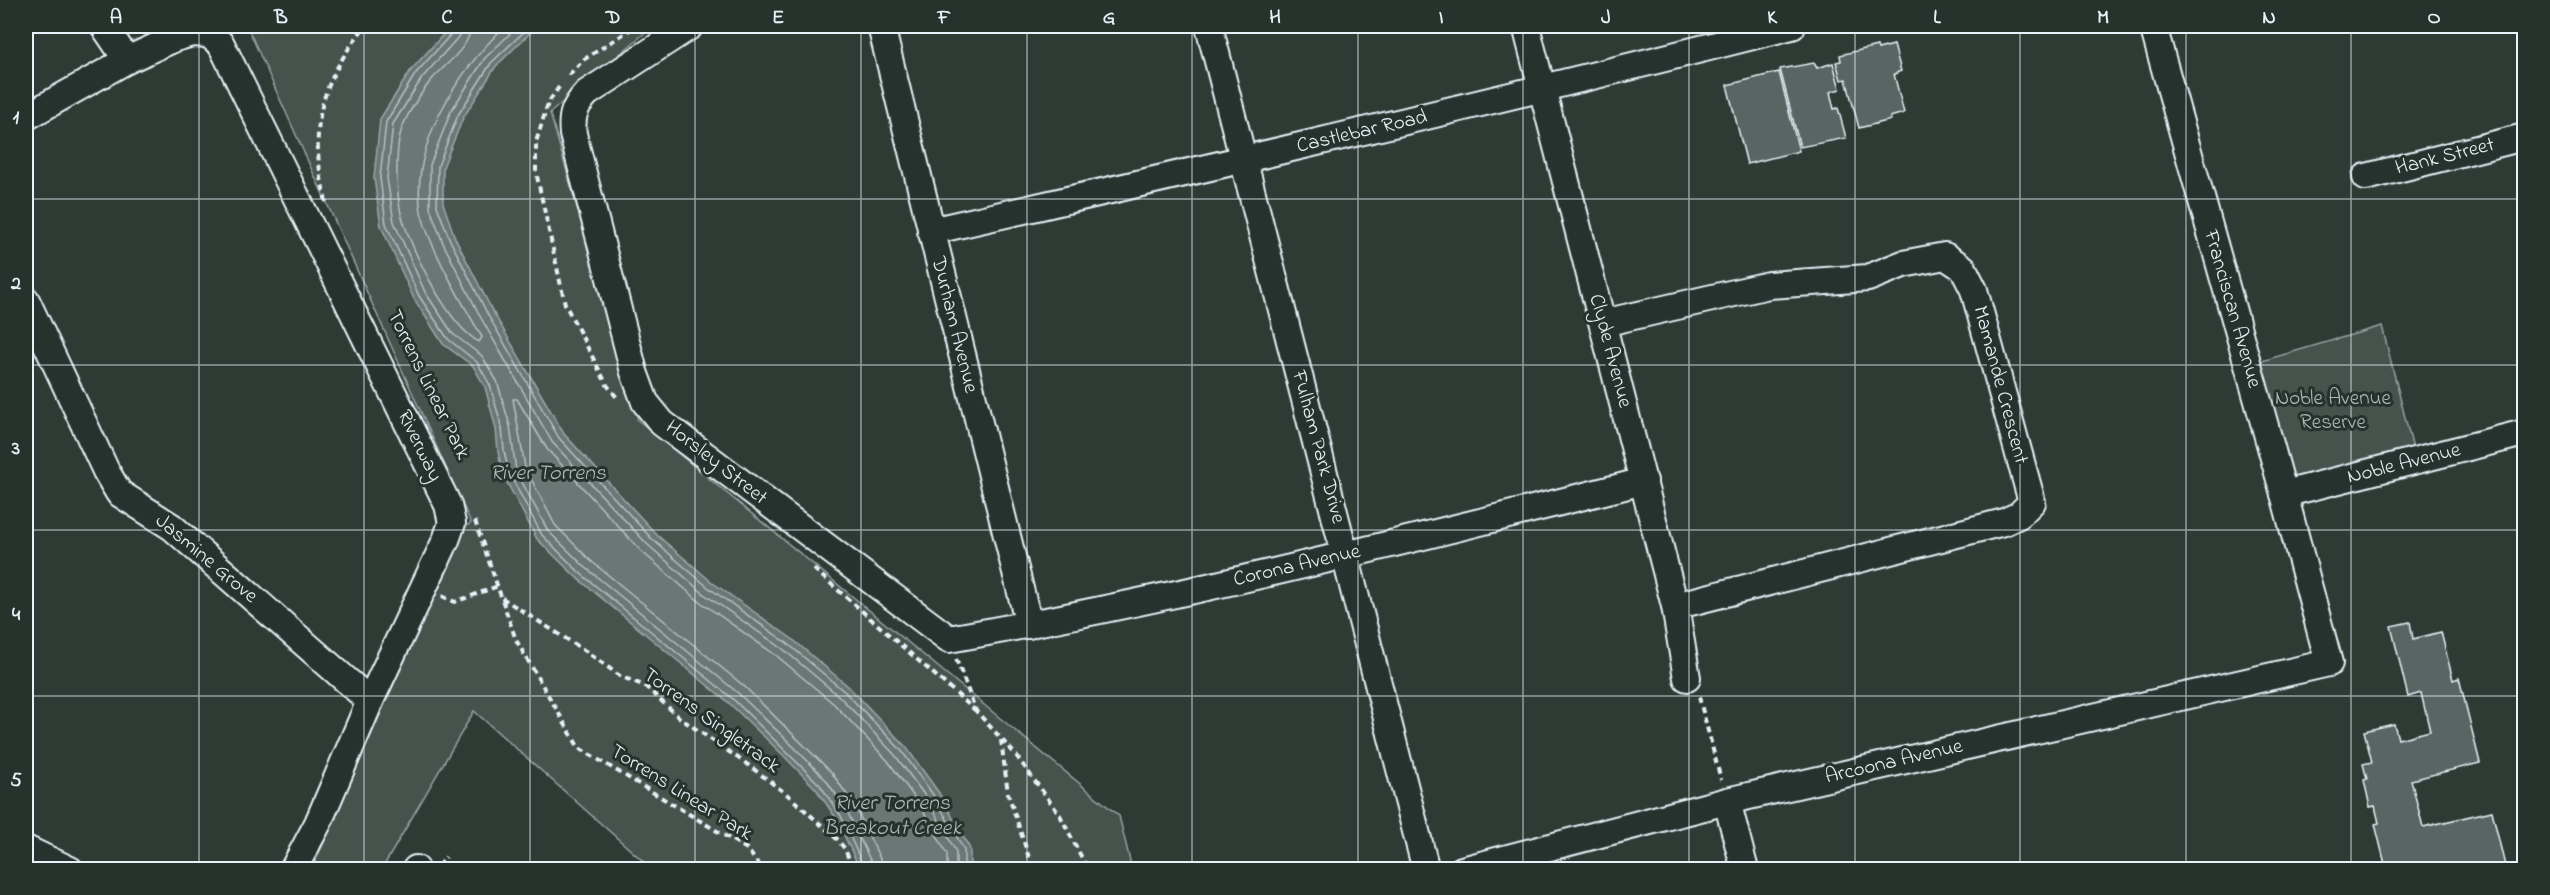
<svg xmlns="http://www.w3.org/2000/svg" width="2550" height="895" viewBox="0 0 2550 895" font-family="'Indie Flower',sans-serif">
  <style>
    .green { fill: #45524e; stroke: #96a2a3; stroke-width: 1.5 }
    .water { fill: #6b7775; stroke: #9da8a9; stroke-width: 1.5 }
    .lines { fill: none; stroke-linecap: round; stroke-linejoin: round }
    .shore { stroke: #b6c0c4; stroke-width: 1.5 }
    .building { fill: #596563; stroke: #e8f1f8; stroke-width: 1.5 }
    .minor-casing { stroke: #e8f1f8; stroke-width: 30 }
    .path { stroke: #e8f1f8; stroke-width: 4; stroke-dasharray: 6 4.5; stroke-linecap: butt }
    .minor { stroke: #26332d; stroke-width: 26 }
    .grid { fill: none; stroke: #e8f1f8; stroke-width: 1.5; stroke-opacity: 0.55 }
    .labels { text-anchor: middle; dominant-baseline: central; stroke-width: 6; stroke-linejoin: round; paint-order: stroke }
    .street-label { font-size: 21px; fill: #e8f1f8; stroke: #26332d }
    .park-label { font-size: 21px; fill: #afb9bc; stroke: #26332d }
    .water-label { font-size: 22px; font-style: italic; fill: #b0babd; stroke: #26332d }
    .neatline { fill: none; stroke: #e8f1f8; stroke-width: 2 }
    .grid-label { font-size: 20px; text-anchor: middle; font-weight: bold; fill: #e8f1f8 }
  </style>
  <rect width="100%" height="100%" fill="#2e3b35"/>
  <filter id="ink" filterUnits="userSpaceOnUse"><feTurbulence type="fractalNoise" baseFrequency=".0167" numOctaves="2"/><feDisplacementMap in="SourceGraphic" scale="12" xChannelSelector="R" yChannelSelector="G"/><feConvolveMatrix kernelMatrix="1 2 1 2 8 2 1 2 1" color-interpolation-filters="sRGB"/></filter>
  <g filter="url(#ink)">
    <g class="green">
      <path d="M247,26h406l-103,87 88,307 481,396 13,53h-480l-178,-158 -92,158h-70l150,-340 9,-6z"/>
      <path d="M2382,326l34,135 -132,33 -36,-129z"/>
    </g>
    <path class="water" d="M451,26h92l-12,6 -35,34 -33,52 -20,49v36l12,35 38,74 71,122 93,101 56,48 78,55 58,49 57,60 33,46 31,56v20h-110l-24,-51 -20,-29 -32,-33 -55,-53 -153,-126 -39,-38 -34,-64 -5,-23 -2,-23 -11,-42 -12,-21 -30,-22 -29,-45 -33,-73 -7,-48 6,-59 31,-49z"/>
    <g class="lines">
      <g class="shore">
        <path d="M454,26l-1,6 -37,41 -30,49 -6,56 6,46 33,72 29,43 29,23 13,23 12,43 2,23 5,22 33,62 38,38 153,126 87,86 21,31 24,54"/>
        <path d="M462,26l-2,9 -38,43 -29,46 -6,54 7,44 31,70 28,42 29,22 15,25 13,45 6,45 32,60 37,36 153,126 56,54 32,33 21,31 24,51 1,8"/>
        <path d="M471,26c-1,23 -29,40 -42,57 -9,12 -21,29 -26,43 -9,20 -7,74 0,94 11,34 45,105 76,122l3,-5c-17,-29 -59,-100 -62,-132 -7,-66 40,-135 85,-179"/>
        <path d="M518,26l-33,32 -34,53 -21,54v43l13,35 38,75 71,124 95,102 57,50 79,55 57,48 55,58 33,45 28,52v18"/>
        <path d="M530,26l-39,37 -33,52 -20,51 -1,40 13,34 38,75 71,123 93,101 57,49 78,55 58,49 56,58 33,46 30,54v20"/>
        <path d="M881,870l-1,-11 -24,-51 -24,-35 -88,-87 -153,-125 -36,-36 -30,-58 -12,-68h4l30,50 94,102 58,50 78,55 57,48 54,57 32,44 27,49v16"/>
      </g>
    </g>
    <g class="building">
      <path d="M1894,45l7,26 -7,3 10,39 -14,4 1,3 -32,8 -13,-49 -5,1 -5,-18 5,-1 -1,-6 37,-9 1,3z"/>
      <path d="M1814,63l3,5 16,-5 7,26 -10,3 4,17 4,-1 8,30 -46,9 -20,-78z"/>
      <path d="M1779,72l20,79 -52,13 -20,-79z"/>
      <path d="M2410,622l3,17 28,-7 12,48 6,-2 21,85 -69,17 12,47 69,-16 14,59h-47l-1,-3 -11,3h-56l-1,-7 -5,1 -10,-40 4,-1 -4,-17 -5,1 -6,-27 3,-1 -4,-15 9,-2 -8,-31 30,-7 4,15 32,-8 -9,-38 -13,4 -17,-71z"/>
    </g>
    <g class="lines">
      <defs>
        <g id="minor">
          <path d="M104,26l23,34"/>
          <path d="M690,26l-103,67c-13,14 -16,23 -14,41l61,238 11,30 17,21 287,216c234,-41 464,-100 695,-158"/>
          <path d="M881,26l148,599"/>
          <path d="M1209,26l217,844"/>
          <path d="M1526,26l149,580 12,72"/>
          <path d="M26,117l101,-57 48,-22 17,-5 16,1 13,10 227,461 4,18 -6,17 -76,161 -52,122 -25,47"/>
          <path d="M2366,177l158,-40"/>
          <path d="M931,231c288,-65 575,-132 861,-205"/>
          <path d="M26,300l80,171 13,22 53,34 198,174"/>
          <path d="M1603,323l166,-38 99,-7 35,-14 42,-8 18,12 11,22 58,212 -13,13 -15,7 -329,84"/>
          <path d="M2284,494l240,-61"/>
          <path d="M1727,801l18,69"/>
          <path d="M26,849l44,21"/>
          <path d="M416,869v1"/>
          <path d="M1462,870l265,-69 602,-138 -45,-169 -131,-468"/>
        </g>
      </defs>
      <use href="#minor" class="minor-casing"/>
      <g class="path">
        <path d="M569,75l14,-15 53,-34"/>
        <path d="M559,87l-11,16 -12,39v30l29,132 42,81 12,15"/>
        <path d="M326,202c-18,-75 -7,-116 39,-176"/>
        <path d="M475,521l41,119 63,108 168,101 16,21"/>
        <path d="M814,569l162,142"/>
        <path d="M442,596l13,6 43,-16"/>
        <path d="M502,598l85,54 33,24 25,10 35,32 71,49 38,29 48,43 8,10 8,21"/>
        <path d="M956,659l20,52 39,43 45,61 28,55"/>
        <path d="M1699,697l22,83"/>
        <path d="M1001,740l7,53 25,77"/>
        <path d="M439,866l7,-9"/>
      </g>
      <use href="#minor" class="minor"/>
    </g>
  </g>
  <path class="grid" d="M199,26v844M364,26v844M530,26v844M695,26v844M861,26v844M1027,26v844M1192,26v844M1358,26v844M1523,26v844M1689,26v844M1855,26v844M2020,26v844M2186,26v844M2351,26v844M26,199h2498M26,365h2498M26,530h2498M26,696h2498"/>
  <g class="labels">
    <g class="street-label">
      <text transform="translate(1362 132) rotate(-13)">Castlebar Road</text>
      <text transform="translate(2445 157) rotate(-14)">Hank Street</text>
      <text transform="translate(2232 309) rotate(74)">Franciscan Avenue</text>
      <text transform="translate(954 325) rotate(76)">Durham Avenue</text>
      <text transform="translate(1610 351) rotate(75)">Clyde Avenue</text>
      <text transform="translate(428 385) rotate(64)">Torrens Linear Park</text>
      <text transform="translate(2000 385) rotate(75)">Mamande Crescent</text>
      <text transform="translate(419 446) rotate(64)">Riverway</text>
      <text transform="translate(1318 447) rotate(75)">Fulham Park Drive</text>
      <text transform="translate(716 463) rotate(38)">Horsley Street</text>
      <text transform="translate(2404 464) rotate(-14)">Noble Avenue</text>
      <text transform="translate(206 559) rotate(40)">Jasmine Grove</text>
      <text transform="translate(1297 566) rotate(-13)">Corona Avenue</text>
      <text transform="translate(711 721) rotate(36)">Torrens Singletrack</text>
      <text transform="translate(1894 762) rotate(-13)">Arcoona Avenue</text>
      <text transform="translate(681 793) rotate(32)">Torrens Linear Park</text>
    </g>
    <g class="park-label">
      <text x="2333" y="399">Noble Avenue<tspan x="2333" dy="24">Reserve</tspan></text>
    </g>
    <g class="water-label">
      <text x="548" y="474">River Torrens</text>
      <text x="892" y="804">River Torrens<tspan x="892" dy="25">Breakout Creek</tspan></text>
    </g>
  </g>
  <rect width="2550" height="895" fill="none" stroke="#26332d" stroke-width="66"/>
  <rect x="33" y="33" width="2484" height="829" class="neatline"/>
  <g class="grid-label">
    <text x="116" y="23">A</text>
    <text x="281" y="23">B</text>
    <text x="447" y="23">C</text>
    <text x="613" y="23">D</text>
    <text x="778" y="23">E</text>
    <text x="944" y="23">F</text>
    <text x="1109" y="23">G</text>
    <text x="1275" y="23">H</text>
    <text x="1441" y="23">I</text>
    <text x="1606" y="23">J</text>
    <text x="1772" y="23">K</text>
    <text x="1937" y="23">L</text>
    <text x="2103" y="23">M</text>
    <text x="2269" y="23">N</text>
    <text x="2434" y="23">O</text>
    <text x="16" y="123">1</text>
    <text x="16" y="289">2</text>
    <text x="16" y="454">3</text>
    <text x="16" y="620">4</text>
    <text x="16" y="786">5</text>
  </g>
</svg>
